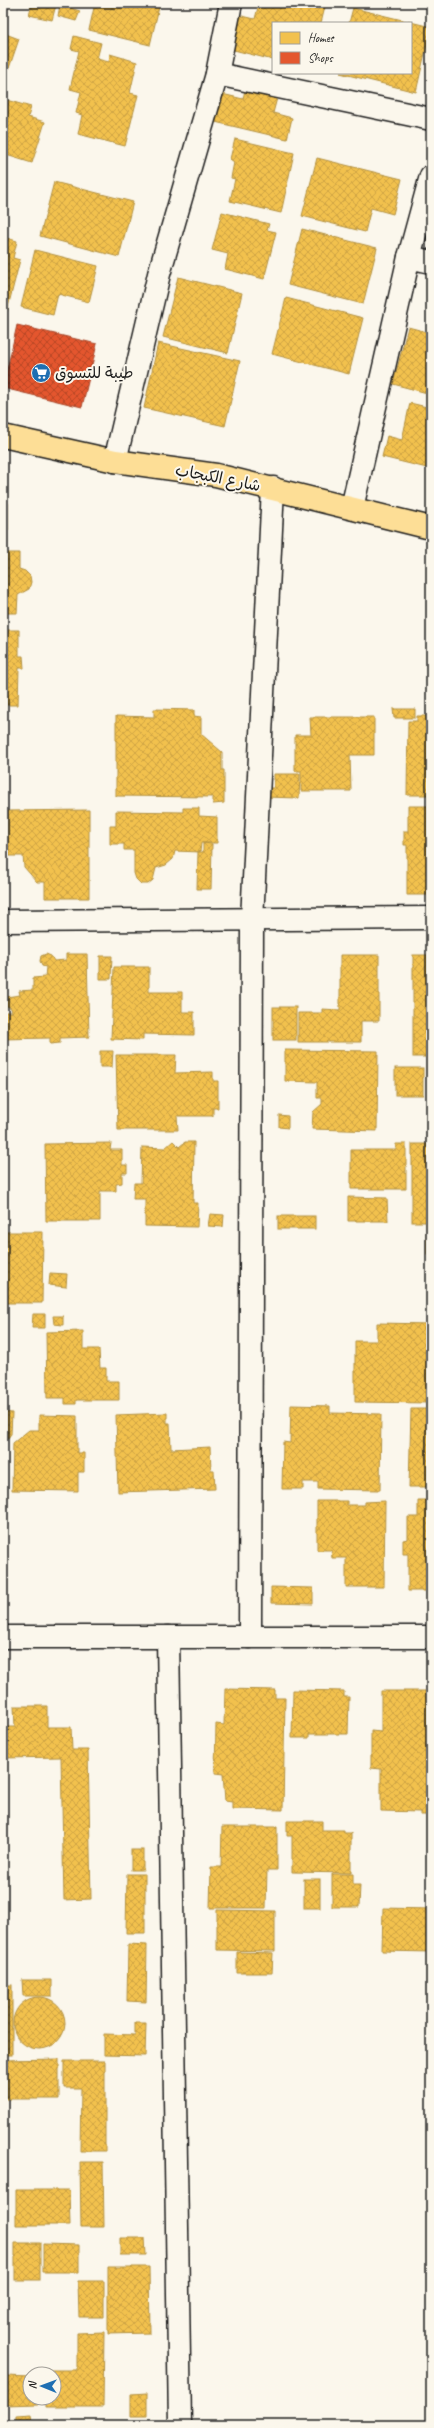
<svg xmlns="http://www.w3.org/2000/svg" width="434" height="2428" viewBox="0 0 434 2428" font-family="Caveat,'Playpen Sans Arabic',sans-serif">
  <style>
    .homes { fill: url(#homes-cross-hatch); stroke: #b2903f }
    .shops { fill: url(#shops-cross-hatch); stroke: #a84529 }
    .lines { fill: none; stroke-linecap: round; stroke-linejoin: round }
    .minor-casing { stroke: #1c1c1c; stroke-width: 25 }
    .major-casing { stroke: #1c1c1c; stroke-width: 25 }
    .minor { stroke: #fbf7ec; stroke-width: 22 }
    .major { stroke: #fdde96; stroke-width: 22 }
    .labels { text-anchor: middle; dominant-baseline: central; stroke-width: 4; stroke-linejoin: round; paint-order: stroke }
    .poi-label { font-size: 16px; fill: #1c1c1c; stroke: #fbf7ec; text-anchor: start }
    .street-label { font-size: 16px; fill: #1c1c1c; stroke: #fbf7ec }
  </style>
  <defs>
    <pattern id="homes-cross-hatch" width="8" height="8" patternUnits="userSpaceOnUse"><rect width="8" height="8" fill="#f2c14e"/><path d="M0 0l8 8M0 8l8-8" fill="none" stroke="#cfa544"/></pattern>
    <pattern id="shops-cross-hatch" width="8" height="8" patternUnits="userSpaceOnUse"><rect width="8" height="8" fill="#e4572e"/><path d="M0 0l8 8M0 8l8-8" fill="none" stroke="#b84726"/></pattern>
  </defs>
  <rect width="100%" height="100%" fill="#fbf7ec"/>
  <filter id="ink" filterUnits="userSpaceOnUse"><feTurbulence type="fractalNoise" baseFrequency=".025" numOctaves="2"/><feDisplacementMap in="SourceGraphic" scale="8" xChannelSelector="R" yChannelSelector="G"/><feConvolveMatrix kernelMatrix="1 2 1 2 8 2 1 2 1" color-interpolation-filters="sRGB"/></filter>
  <g filter="url(#ink)">
    <g class="homes">
      <path d="M32,3l24,2 -4,15 -23,-5z"/>
      <path d="M95,3h65l-10,42 -61,-15z"/>
      <path d="M259,3h67l-5,20h-48v37l-43,-11 8,-34 17,4z"/>
      <path d="M60,5l20,6 -4,10 -18,-5z"/>
      <path d="M353,8l78,19 -15,65 -76,-19h71v-50h-62z"/>
      <path d="M3,33l16,6 -13,38 -3,-1z"/>
      <path d="M74,36l27,7 -4,16 12,3 1,-8 27,8 -7,31 8,2 -13,51 -47,-12 4,-19 -6,-2 5,-21 -11,-3 9,-38 -8,-2z"/>
      <path d="M245,90l32,8 -4,15 19,5 -5,21 -72,-17 7,-28 21,5z"/>
      <path d="M3,99l28,8 -3,10 17,5 -13,41 -29,-9z"/>
      <path d="M235,139l59,14 -13,60 -51,-12 5,-22 -4,-1 3,-16 -4,-3z"/>
      <path d="M317,158l85,21 -9,35 -22,-6 -6,24 -63,-16z"/>
      <path d="M54,182l79,20 -14,55 -79,-21z"/>
      <path d="M222,212l47,12 -2,6 9,2 -12,47 -39,-10 3,-15 -16,-4z"/>
      <path d="M302,229l75,19 -14,56 -75,-19z"/>
      <path d="M3,237l14,4 -4,17 7,2 -13,51 -4,-1z"/>
      <path d="M35,250l63,16 -9,36 -31,-8 -5,21 -32,-8z"/>
      <path d="M178,277l64,16 -14,60 -65,-16z"/>
      <path d="M286,298l77,20 -14,56 -77,-20z"/>
      <path d="M408,327l23,6v61l-38,-10z"/>
      <path d="M158,343l82,18 -15,65 -81,-18z"/>
      <path d="M410,403l21,5v61l-49,-12 5,-21 15,4z"/>
      <path d="M3,502l5,1v27h-5z"/>
      <path d="M3,553h16v16l6,2 5,5 1,6 -2,7 -11,6 -1,18h-14z"/>
      <path d="M3,630h16v26h4l1,12h-5l-1,37h-15z"/>
      <path d="M154,709l40,1v6l7,1v17l21,18v18h2v33l-11,1v-7l-97,-1v-80l38,1z"/>
      <path d="M393,709h22v9h-21z"/>
      <path d="M417,716h14v79h-24l1,-74h9z"/>
      <path d="M310,717h64v38h-24l1,36h-50v-20h-6v-36h16z"/>
      <path d="M274,774h26l-1,24 -35,-1v-9h10z"/>
      <path d="M408,806h23v89h-24v-50h-3v-14h4z"/>
      <path d="M183,808h16v8l18,1v26h-16l-1,9 -25,-1 -2,8 -7,6 -10,3 -3,12 -5,4h-7l-5,-5 -2,-6v-23h-10v-6h-14v-18h6v-15l67,1z"/>
      <path d="M89,810v88h-44v-16h-8l-13,-15 -1,-11h-15v-45z"/>
      <path d="M203,843l9,1 -1,45h-14l1,-37h5z"/>
      <path d="M46,954l5,2 3,5 12,-1v-6h21l2,83 -29,1v5l-10,1v-6l-47,1v-27h9l-1,-4 -4,-2 -2,-4 1,-5 14,-2 -1,-4 14,-1v-12l12,-1 1,-10 -4,-1 -2,-5 1,-5z"/>
      <path d="M340,955h39v66h-18v21h-63v-29h24v-4l18,1z"/>
      <rect x="413" y="955" width="18" height="102"/>
      <path d="M100,956h12l-1,23h-11z"/>
      <path d="M114,967h35v25h33v20h12v23l-51,-1v6l-32,-1z"/>
      <rect x="273" y="1007" width="23" height="33"/>
      <path d="M285,1050l93,1 -1,80 -65,-2 1,-17 9,-8v-6h-5v-16l-32,-1z"/>
      <path d="M100,1051h13l-1,16h-12z"/>
      <path d="M116,1055h60l-1,18 38,-1v9h5v27h-5v8h-36l1,14h-60z"/>
      <rect x="395" y="1068" width="28" height="27"/>
      <path d="M279,1115l9,1v12l-9,-1z"/>
      <path d="M173,1141l6,6 6,-5h9l-1,61h5l-1,24 -52,-1v-27h-12l1,-16h7l1,-36 23,1z"/>
      <path d="M111,1143l-1,7h12v15h5v8h-5v10l-6,1v7h-16v30h-54l-1,-77z"/>
      <path d="M396,1144h10v45h-55v-39h45z"/>
      <rect x="412" y="1144" width="19" height="78"/>
      <path d="M348,1197l39,1 1,23h-40z"/>
      <path d="M210,1214l14,1 -1,12 -15,-1z"/>
      <rect x="278" y="1216" width="37" height="13"/>
      <rect x="427" y="1231" width="4" height="23"/>
      <path d="M3,1232h40l-1,71h-39z"/>
      <path d="M50,1273l17,1 -1,13 -17,-2z"/>
      <path d="M33,1314h12v14h-13z"/>
      <path d="M53,1316h10v9l-9,-1z"/>
      <path d="M377,1323l54,1v79l-76,-1v-61h22z"/>
      <path d="M83,1331v18h16l1,19h6v13h13v19h-43v4h-11v-6h-18l-1,-66z"/>
      <path d="M291,1405l39,1v7l51,1 -1,76 -62,-1v-7h-15v7h-21l1,-47 7,1z"/>
      <path d="M411,1409h20v78h-22z"/>
      <path d="M3,1412l9,1 -1,21 -8,10z"/>
      <path d="M167,1413v10h3l1,26 39,-2 1,23h3l1,19 -97,3 -2,-77z"/>
      <path d="M39,1415l38,1v37h7v19h-6v19l-66,-1 1,-47 16,-13h10z"/>
      <path d="M418,1500h13v91h-23v-37h-5v-14l5,-1v-22h10z"/>
      <path d="M317,1501h30v4h18v-3l20,-1 -1,86h-38v-29h-14l-1,-8h-14z"/>
      <path d="M271,1587l42,1v16l-42,-1z"/>
      <path d="M225,1689l50,1v8h10l-2,112 -51,-1v-7l-7,-1 -2,-27 -8,-1 1,-49 8,1z"/>
      <path d="M293,1690l51,1v6h5l-1,37h-39v4h-17z"/>
      <path d="M381,1691h50v52h-4v26h4v46h-11v-3l-39,-1v-42l-10,-1v-37l10,1z"/>
      <path d="M14,1706h33v21h24l1,23h16l3,149 -27,1 -3,-143 -58,1v-31h12z"/>
      <path d="M287,1821h35v9h22v3h7v40l-59,-1v-36h-5z"/>
      <path d="M222,1827h55v43h-10l-1,38h-56l1,-41h10z"/>
      <rect x="131" y="1850" width="12" height="20"/>
      <path d="M127,1874h18v59h-19z"/>
      <path d="M332,1874h21v11h7l-1,22h-27z"/>
      <rect x="304" y="1879" width="16" height="29"/>
      <path d="M383,1908l48,1v43l-49,-1z"/>
      <path d="M217,1910l58,1v40l-58,-1z"/>
      <path d="M128,1944l19,1 -1,57 -19,-1z"/>
      <path d="M237,1952l36,1 -1,20h-35z"/>
      <path d="M22,1980h30v16h-29z"/>
      <rect x="3" y="1985" width="9" height="70"/>
      <circle cx="39" cy="2023" r="26"/>
      <path d="M135,2023h11l-1,33 -41,-1v-21l31,1z"/>
      <path d="M59,2059v40h-56v-39z"/>
      <path d="M64,2061h41v90h-25l1,-63h-17z"/>
      <path d="M80,2162h23l1,65h-23z"/>
      <path d="M16,2190h53l1,35h-54z"/>
      <path d="M120,2238h25l1,17h-26z"/>
      <rect x="15" y="2243" width="25" height="37"/>
      <path d="M43,2244l36,1v27h-36z"/>
      <path d="M108,2267h41l1,66 -42,1z"/>
      <path d="M78,2281h26v36h-25z"/>
      <path d="M104,2332l-1,75h-58v-9h9v-24h-10v-4h33v-37z"/>
      <path d="M3,2369h3l1,7 23,1v21h8v6l-33,1 -2,3z"/>
      <path d="M147,2393v23h-16v-22z"/>
      <path d="M31,2415l1,9 -16,1v-9z"/>
    </g>
    <path class="shops" d="M17,325l80,19 -15,63 -79,-19z"/>
    <g class="lines">
      <defs>
        <g id="minor">
          <path d="M217,74l214,45"/>
          <path d="M409,257l22,5"/>
          <path d="M115,461l44,-187 58,-200 14,-71"/>
          <path d="M352,508l57,-251 22,-81"/>
          <path d="M3,921l428,-3"/>
          <path d="M3,1637h428"/>
          <path d="M168,1637l12,788"/>
          <path d="M250,1637l2,-717 21,-432"/>
        </g>
        <path id="major" d="M3,436l112,25 101,14 215,53"/>
      </defs>
      <use href="#minor" class="minor-casing"/>
      <use href="#major" class="major-casing"/>
      <use href="#minor" class="minor"/>
      <use href="#major" class="major"/>
    </g>
  </g>
  <defs>
    <symbol id="supermarket-disc" viewBox="-11 -11 22 22"><circle r="9.5" fill="#1f6fb2" stroke="#fbf7ec"/><path d="M-6-5.5h2.5l.6 2H6L4.5 2H-2.5L-4.4-4H-6ZM-1.5 3.2a1.3 1.3 0 1 0 .1 0ZM3 3.2a1.3 1.3 0 1 0 .1 0Z" fill="#fff"/></symbol>
  </defs>
  <g fill-rule="evenodd">
    <use href="#supermarket-disc" x="30" y="362" width="22" height="22"/>
  </g>
  <g class="labels">
    <g class="poi-label">
      <text x="55" y="373">طيبة للتسوق</text>
    </g>
    <g class="street-label">
      <text transform="translate(218 478) rotate(11)">شارع الكبجاب</text>
    </g>
  </g>
  <rect width="434" height="2428" fill="none" stroke="#fbf7ec" stroke-width="16"/>
  <rect x="8" y="8" width="418" height="2412" fill="none" stroke="#1c1c1c" stroke-width="1.5" filter="url(#ink)"/>
  <rect x="272" y="22" width="140" height="52" fill="#fbf7ec" stroke="#a29f99"/>
  <rect x="280" y="32" width="20" height="12" fill="#f2c14e" stroke="#a29f99"/>
  <text x="308" y="42" font-size="12" fill="#1c1c1c">Homes</text>
  <rect x="280" y="52" width="20" height="12" fill="#e4572e" stroke="#a29f99"/>
  <text x="308" y="62" font-size="12" fill="#1c1c1c">Shops</text>
  <g transform="translate(42 2386) rotate(271)"><circle r="19" fill="#fbf7ec" stroke="#a29f99"/>
  <path d="M0-3L7 15L0 10L-7 15Z" fill="#1f6fb2"/>
  <text y="-6" font-size="11" font-weight="bold" text-anchor="middle" fill="#1c1c1c">N</text>
  </g>
</svg>
